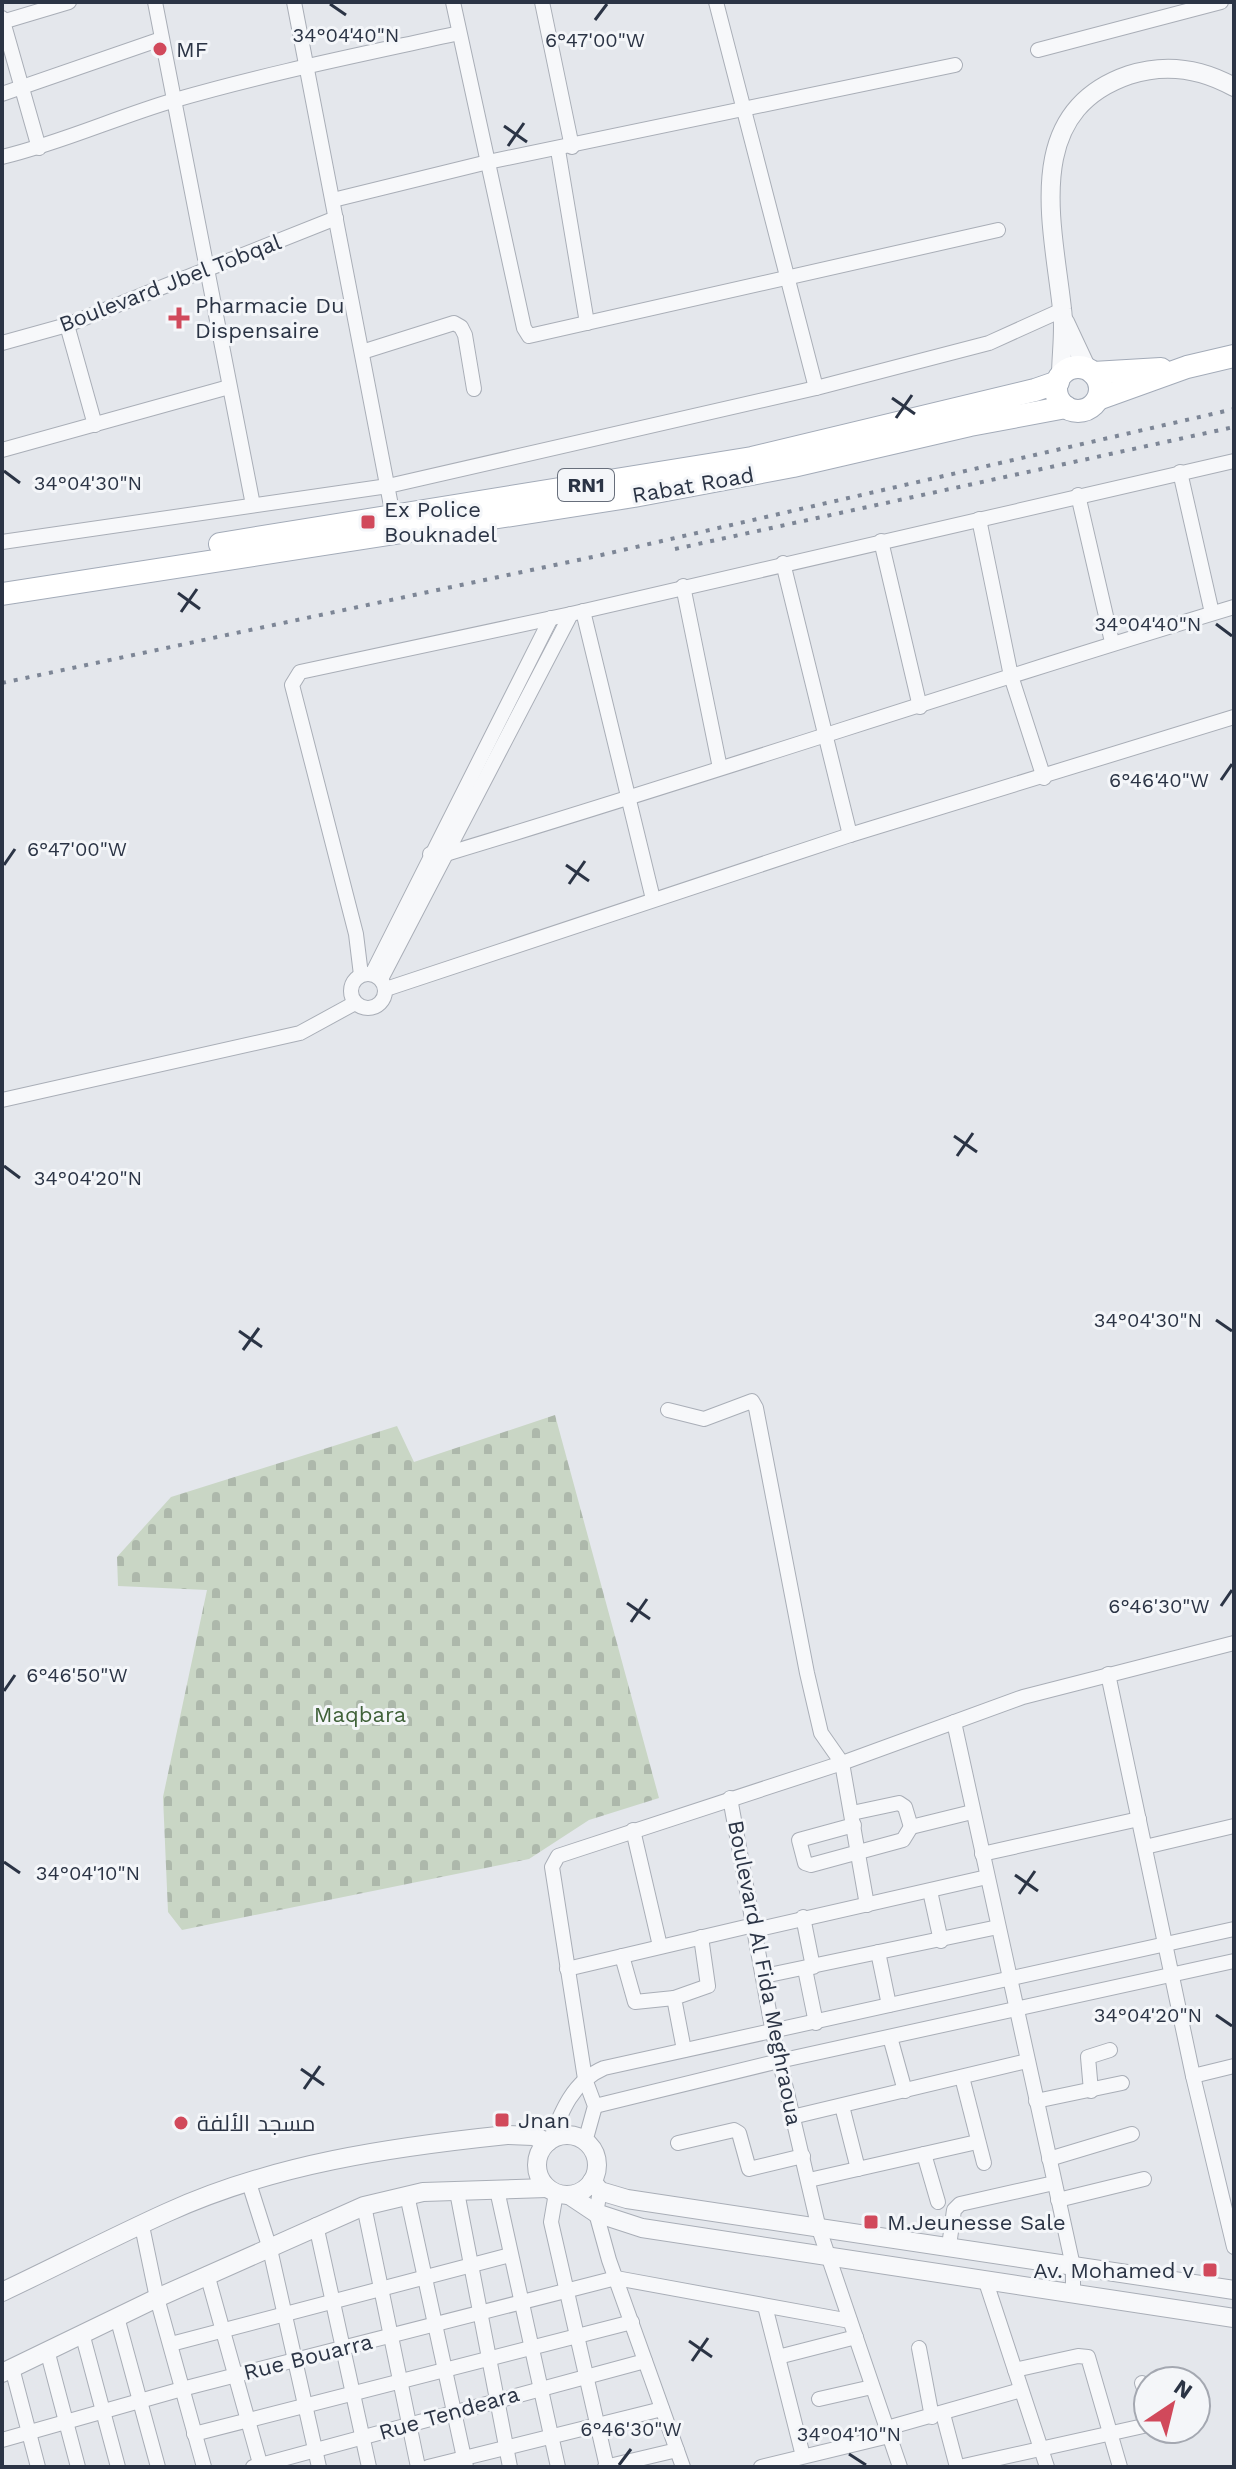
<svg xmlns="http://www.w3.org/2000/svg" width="1236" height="2469" viewBox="0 0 1236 2469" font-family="'Work Sans',Cairo,sans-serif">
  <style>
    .cemetery { fill: url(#cemetery-stones) }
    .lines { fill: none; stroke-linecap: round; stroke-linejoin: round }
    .minor-casing { stroke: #a9aeb7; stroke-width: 16 }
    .tertiary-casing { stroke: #a9aeb7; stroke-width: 20 }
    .primary-casing { stroke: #a3abb8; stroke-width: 24 }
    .minor { stroke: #f7f8fa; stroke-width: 14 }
    .tertiary { stroke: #f7f8fa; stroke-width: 18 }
    .primary { stroke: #fff; stroke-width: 22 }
    .rail { stroke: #7d8696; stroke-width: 4; stroke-dasharray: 4 8; stroke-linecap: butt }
    .ticks { fill: none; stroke: #2b3445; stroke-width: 3 }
    .poi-dot { fill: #d1495b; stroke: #f4f6f9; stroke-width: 3 }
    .labels { text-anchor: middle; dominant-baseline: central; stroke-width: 6; stroke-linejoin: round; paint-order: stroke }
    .shield { fill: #f4f6f9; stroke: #676e7b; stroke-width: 2 }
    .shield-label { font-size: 20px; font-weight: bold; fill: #2b3445 }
    .poi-label { font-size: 22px; fill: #2b3445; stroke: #f4f6f9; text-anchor: start }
    .street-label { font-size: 22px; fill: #2b3445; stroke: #f4f6f9 }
    .park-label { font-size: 22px; fill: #3f6138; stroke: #f4f6f9 }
    .ticks-label { font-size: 20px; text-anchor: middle; fill: #2b3445; stroke: #f4f6f9; stroke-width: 6; stroke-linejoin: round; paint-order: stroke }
  </style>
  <defs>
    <pattern id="cemetery-stones" width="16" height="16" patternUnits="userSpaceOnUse" patternTransform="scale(2)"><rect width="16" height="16" fill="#c9d6c5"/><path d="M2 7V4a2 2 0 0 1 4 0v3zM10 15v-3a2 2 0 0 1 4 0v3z" fill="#adb8ab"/></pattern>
  </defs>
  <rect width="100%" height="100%" fill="#e4e7ec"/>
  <path class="cemetery" d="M555,1415l104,383 -70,22 -60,39 -347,71 -14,-18 -5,-115 44,-207 -89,-4 -1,-29 54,-60 226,-71 17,36z"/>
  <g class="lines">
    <defs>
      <g id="minor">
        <path d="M155,2l98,503"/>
        <path d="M294,2l99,514"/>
        <path d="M453,2l71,326 5,8 469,-106"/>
        <path d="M542,2l30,145"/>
        <path d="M716,2l100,386"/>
        <path d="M2,18l37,130"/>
        <path d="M2,22l67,-20"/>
        <path d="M1038,50l183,-48"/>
        <path d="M2,94l159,-55"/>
        <path d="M558,150l29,173"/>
        <path d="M2,157c59,-14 115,-40 173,-57 93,-27 189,-46 284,-67"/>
        <path d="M333,200l155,-38 467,-97"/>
        <path d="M67,325l28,100"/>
        <path d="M2,343l65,-18 269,-107"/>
        <path d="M362,352l92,-29 7,4 4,8 9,54"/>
        <path d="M2,450l227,-63"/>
        <path d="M1180,472l32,141"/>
        <path d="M1078,495l34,147"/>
        <path d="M979,519l32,157 33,102"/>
        <path d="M881,541l39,166"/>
        <path d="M2,542l386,-56 428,-98 173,-45 73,-33"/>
        <path d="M783,563l67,272"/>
        <path d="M683,586l37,182"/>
        <path d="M583,611l70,288"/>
        <path d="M430,854l19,-1c263,-79 522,-167 785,-246"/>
        <circle cx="368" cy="991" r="17"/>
        <path d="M372,974l179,-356"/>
        <path d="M361,975l-5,-41 -64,-249 8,-13 271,-58 663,-153"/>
        <path d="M381,979l190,-365"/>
        <path d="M386,989l464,-154 384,-118"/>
        <path d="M2,1100l298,-67 55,-30"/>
        <path d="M668,1410l36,9 48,-18 4,7 51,265 14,60 21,30 25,142"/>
        <path d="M1108,1674l85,402 41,171"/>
        <path d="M954,1722l119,544v26"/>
        <path d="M730,1798l43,235 46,196 81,238"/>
        <path d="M852,1813l47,-10 6,4 6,20 61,-15"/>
        <path d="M854,1825l-55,15 6,23 6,2 92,-25 8,-13"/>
        <path d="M633,1830l27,116"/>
        <path d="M1145,1847l89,-21"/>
        <path d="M982,1854l157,-35"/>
        <path d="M930,1891l11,50"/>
        <path d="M803,1917l10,50"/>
        <path d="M755,1930l232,-53"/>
        <path d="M878,1952l11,53"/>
        <path d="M622,1956l13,46 39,-4"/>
        <path d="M567,1969l187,-44"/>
        <path d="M805,1969l11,54"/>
        <path d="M764,1976l234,-49"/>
        <path d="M890,2037l15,54"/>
        <path d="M684,2050l-10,-52 34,-12 -7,-49"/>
        <path d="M1193,2076l41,-10"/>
        <path d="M962,2077l22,86"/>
        <path d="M1091,2091l-3,-34 22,-7"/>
        <path d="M1036,2101l86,-18"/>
        <path d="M595,2106l184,-45 455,-100"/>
        <path d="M842,2106l16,63"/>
        <path d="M792,2117l235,-56"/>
        <path d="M550,2141c11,-29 23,-60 54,-73l630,-139"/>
        <path d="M585,2142l10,-36 -10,-27 -33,-212 6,-11 284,-93 181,-66 211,-54"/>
        <path d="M678,2143l56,-13 5,3 10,36 54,-13"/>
        <path d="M924,2154l14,48"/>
        <path d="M1049,2159l83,-25"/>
        <path d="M809,2180l168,-38"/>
        <path d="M249,2183l21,66 49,218"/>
        <path d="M497,2190l61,277"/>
        <path d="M600,2191l-4,22 13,47 74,207"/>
        <path d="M457,2192l53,275"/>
        <path d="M556,2193l-5,29 56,245"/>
        <path d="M407,2195l59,272"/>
        <path d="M1058,2200l86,-21"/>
        <path d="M364,2206l54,261"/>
        <path d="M316,2225l53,242"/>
        <path d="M142,2226l15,72 47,169"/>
        <path d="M949,2246l5,-36 6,-6 94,-21"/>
        <path d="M207,2274l54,193"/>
        <path d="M985,2279l62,188"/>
        <path d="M765,2306l38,150"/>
        <path d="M117,2317l41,150"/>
        <path d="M82,2333l36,134"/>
        <path d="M171,2344l339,-89"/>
        <path d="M919,2348l13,69"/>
        <path d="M47,2350l31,117"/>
        <path d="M778,2357l78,-20"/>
        <path d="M12,2368l26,99"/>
        <path d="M1015,2370l63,-14 10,1 32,110"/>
        <path d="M1142,2383l6,16"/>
        <path d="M819,2399l53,-12"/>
        <path d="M943,2414l14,53"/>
        <path d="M887,2428l134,-38"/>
        <path d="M194,2434l438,-112"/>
        <path d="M2,2440l180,-51 434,-111 234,43"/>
        <path d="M253,2467l392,-106"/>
        <path d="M428,2467l234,-58"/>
        <path d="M605,2467l72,-17"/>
        <path d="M761,2467l128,-31"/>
        <path d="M959,2467l189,-42"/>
      </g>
      <g id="tertiary">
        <path d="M1065,322l22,47"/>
        <path d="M1061,376c0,-22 4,-46 1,-67 -9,-84 -41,-197 67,-234 37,-12 71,-7 105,12"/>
        <circle cx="567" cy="2165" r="30"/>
        <path d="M592,2181l8,10 27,8 607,91"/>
        <path d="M569,2195l27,18 46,15 592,90"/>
        <path d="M2,2292c55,-26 109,-54 164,-79 107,-49 225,-66 341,-78l26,1 15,6"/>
        <path d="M2,2373l155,-75 207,-92 59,-14 124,-4"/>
      </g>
      <g id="primary">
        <circle cx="1078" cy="389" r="22"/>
        <path d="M1093,373l68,-4"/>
        <path d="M1098,399l89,-32 47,-11"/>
        <path d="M220,544l532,-86 283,-68 23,-8"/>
        <path d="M2,594l632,-98 159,-30 177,-41 96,-18"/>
      </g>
    </defs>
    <use href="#minor" class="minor-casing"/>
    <use href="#tertiary" class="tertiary-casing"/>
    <use href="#primary" class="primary-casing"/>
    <use href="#minor" class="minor"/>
    <use href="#tertiary" class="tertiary"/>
    <use href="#primary" class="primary"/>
    <g class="rail">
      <path d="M675,549l559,-122"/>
      <path d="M2,683l595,-127 637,-147"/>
    </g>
  </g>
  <path class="ticks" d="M330,4l16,11M595,20l12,-16M504,126l23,16M508,146l16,-23M892,398l23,16M896,418l16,-23M4,471l16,12M178,593l22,16M181,612l16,-23M1216,624l16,12M1221,780l11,-16M4,865l11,-16M566,865l23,16M569,884l16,-23M954,1136l23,16M957,1156l16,-23M4,1166l16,12M1216,1320l16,11M239,1331l23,16M243,1350l16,-22M627,1603l23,16M1221,1606l11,-16M631,1622l16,-23M4,1691l11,-16M4,1862l16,11M1015,1875l23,16M1019,1894l16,-23M1216,2015l16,11M301,2069l23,16M304,2089l16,-23M689,2341l23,16M692,2361l16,-23M849,2454l17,11M619,2465l12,-16"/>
  <g class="poi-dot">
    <circle cx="160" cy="49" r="8"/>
    <path d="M175 306h8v8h8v8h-8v8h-8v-8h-8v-8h8z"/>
    <rect x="360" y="514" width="16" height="16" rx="4"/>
    <rect x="494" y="2112" width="16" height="16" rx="4"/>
    <circle cx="181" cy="2123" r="8"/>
    <rect x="863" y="2214" width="16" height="16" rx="4"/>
    <rect x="1202" y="2262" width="16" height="16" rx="4"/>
  </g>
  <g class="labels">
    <rect class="shield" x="558" y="469" width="56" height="32" rx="6"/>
    <g class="shield-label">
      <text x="586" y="485">RN1</text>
    </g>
    <g class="poi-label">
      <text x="176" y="49">MF</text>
      <text x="195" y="305">Pharmacie Du<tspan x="195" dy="25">Dispensaire</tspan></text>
      <text x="384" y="509">Ex Police<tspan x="384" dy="25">Bouknadel</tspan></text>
      <text x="518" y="2120">Jnan</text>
      <text x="197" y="2123">مسجد الألفة</text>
      <text x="887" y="2222">M.Jeunesse Sale</text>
      <text x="1194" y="2270" text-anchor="end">Av. Mohamed v</text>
    </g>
    <g class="street-label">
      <text transform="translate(170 283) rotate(-21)">Boulevard Jbel Tobqal</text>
      <text transform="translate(693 485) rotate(-10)">Rabat Road</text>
      <text transform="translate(765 1973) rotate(79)">Boulevard Al Fida Meghraoua</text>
      <text transform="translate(308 2357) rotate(-14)">Rue Bouarra</text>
      <text transform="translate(449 2413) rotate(-16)">Rue Tendeara</text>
    </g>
    <g class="park-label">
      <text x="360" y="1714">Maqbara</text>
    </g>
  </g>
  <g class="ticks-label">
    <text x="346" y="42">34°04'40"N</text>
    <text x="595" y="47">6°47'00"W</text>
    <text x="88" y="490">34°04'30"N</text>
    <text x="1148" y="631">34°04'40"N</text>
    <text x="1159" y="787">6°46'40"W</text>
    <text x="77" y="856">6°47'00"W</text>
    <text x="88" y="1185">34°04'20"N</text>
    <text x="1148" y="1327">34°04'30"N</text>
    <text x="1159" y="1613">6°46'30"W</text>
    <text x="77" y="1682">6°46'50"W</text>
    <text x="88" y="1880">34°04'10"N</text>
    <text x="1148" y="2022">34°04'20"N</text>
    <text x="631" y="2436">6°46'30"W</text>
    <text x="849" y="2441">34°04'10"N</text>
  </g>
  <rect width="1236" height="2469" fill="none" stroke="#2b3445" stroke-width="8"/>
  <g transform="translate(1172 2405) rotate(35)"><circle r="38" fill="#f4f6f9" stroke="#a4a8b1" stroke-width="2"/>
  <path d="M0-6L14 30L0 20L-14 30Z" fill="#d1495b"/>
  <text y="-12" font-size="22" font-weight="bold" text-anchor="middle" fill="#2b3445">N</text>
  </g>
</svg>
